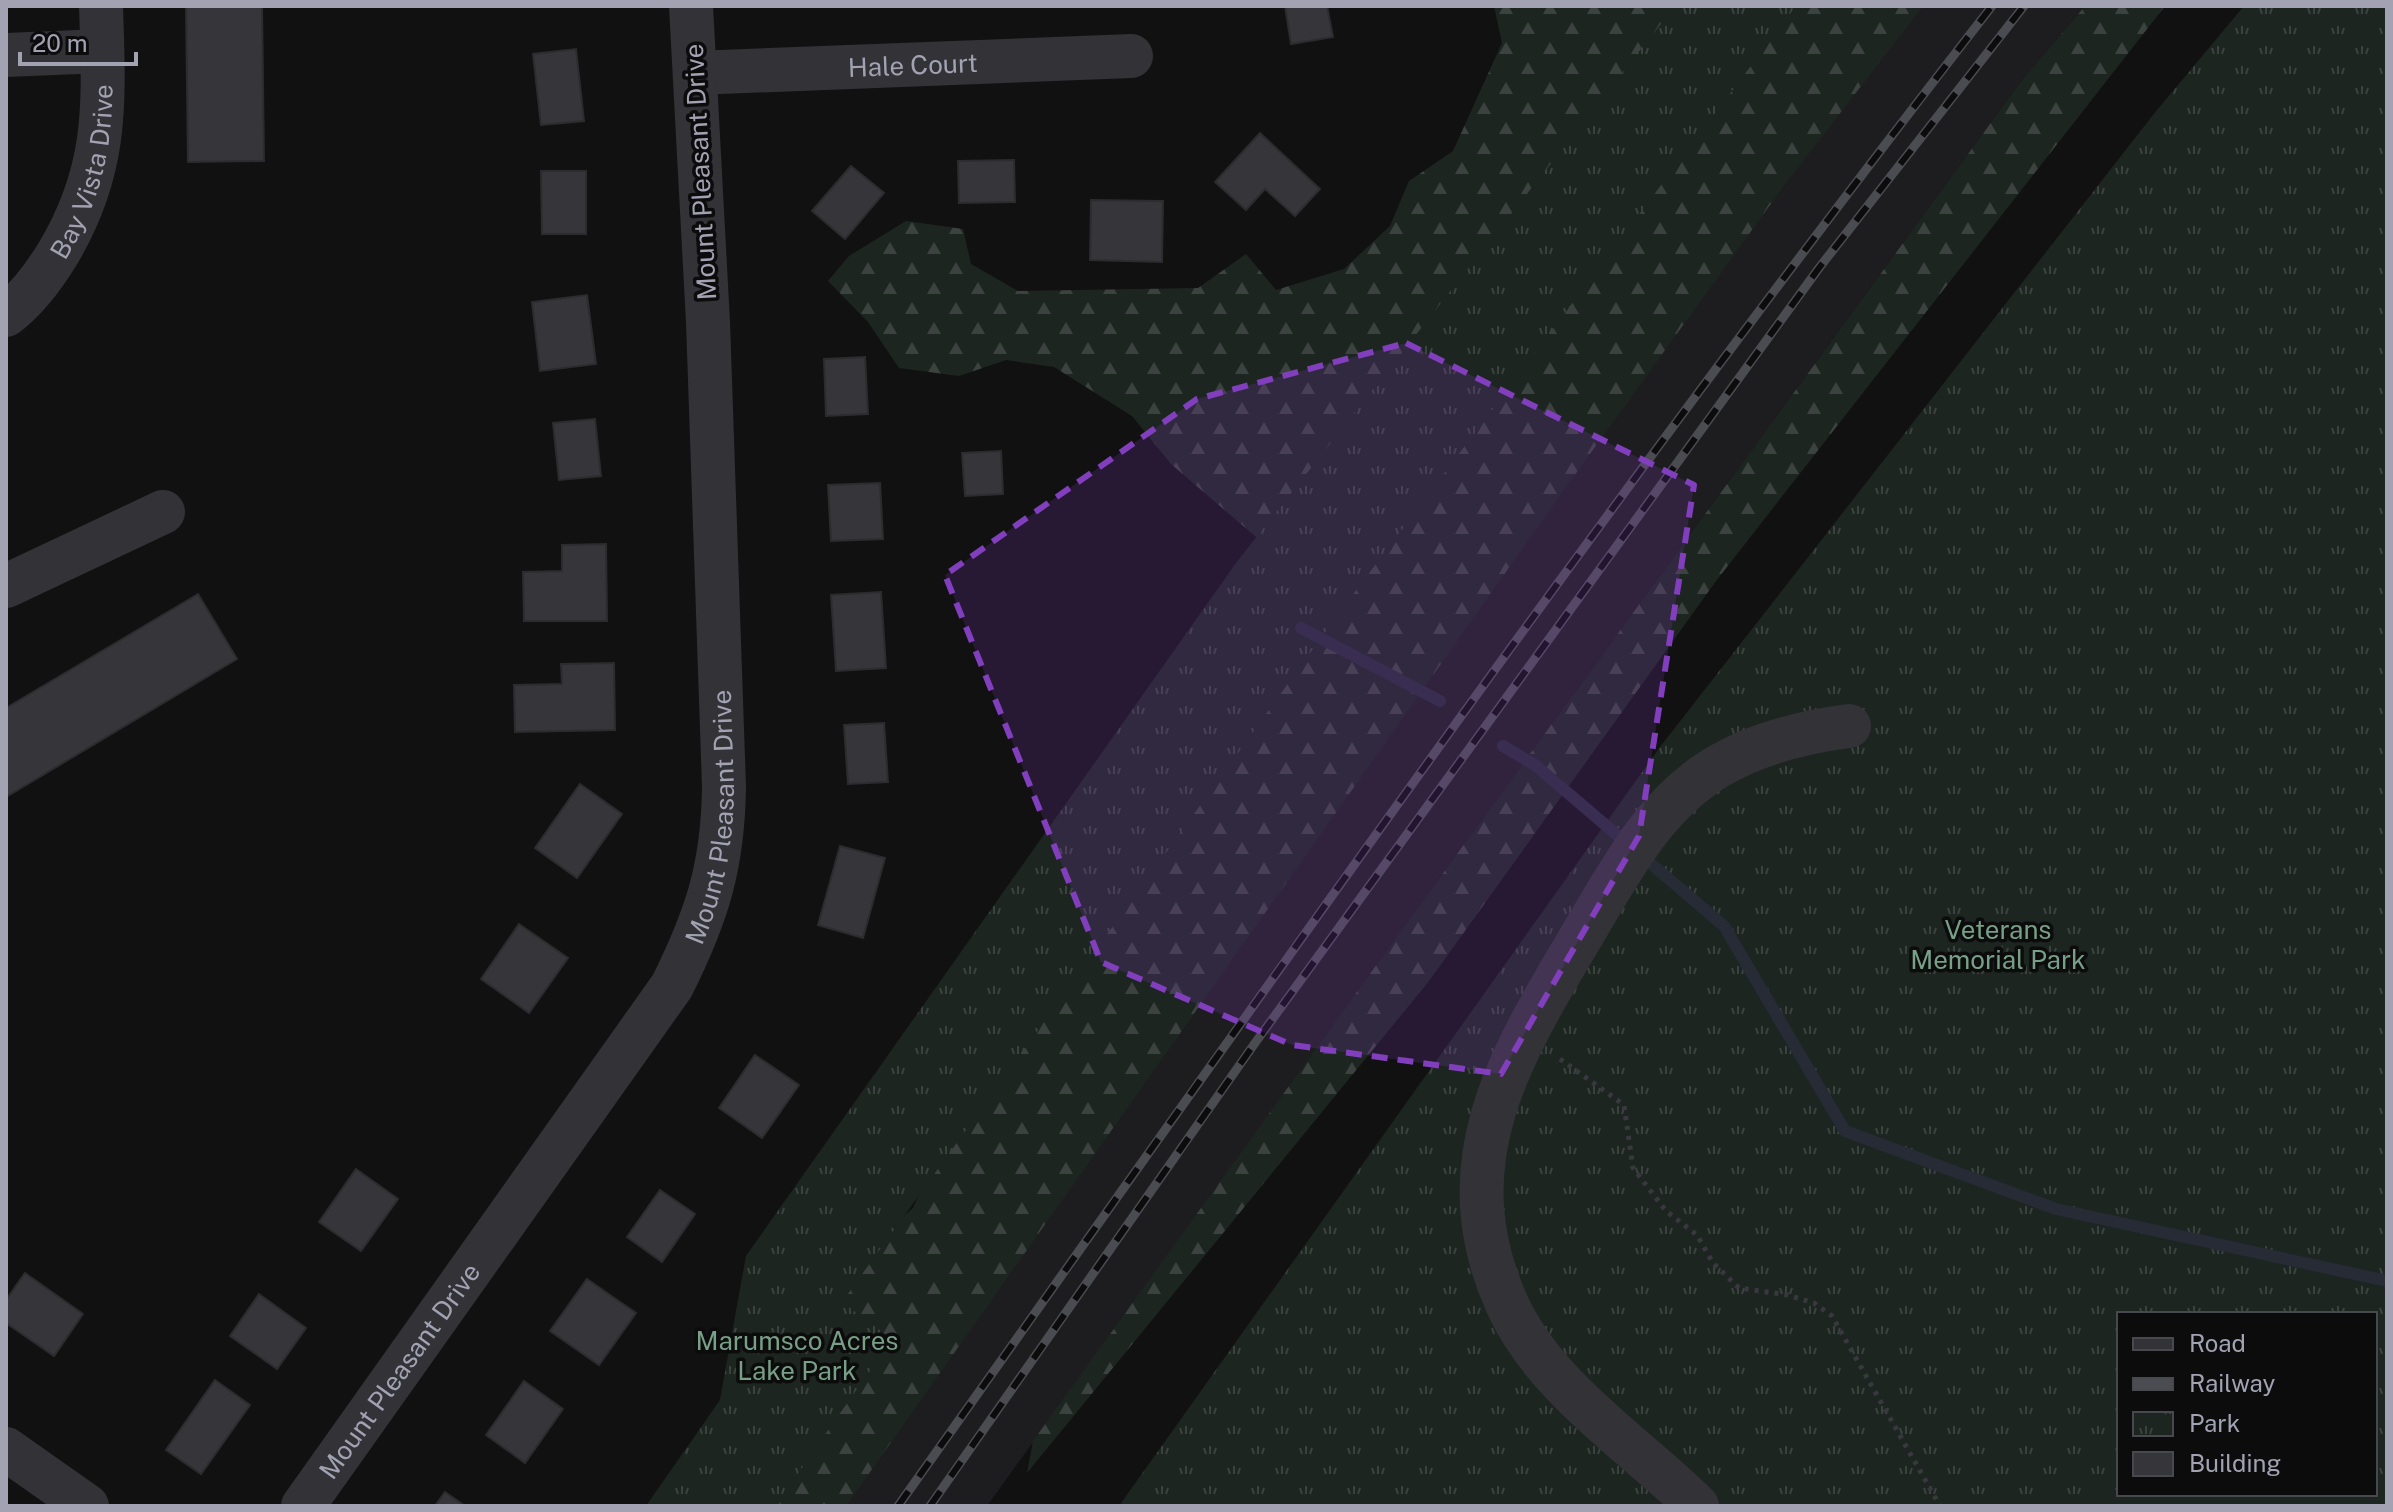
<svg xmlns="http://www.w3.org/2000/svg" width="2393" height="1512" viewBox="0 0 2393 1512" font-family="'Public Sans',sans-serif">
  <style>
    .built { fill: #1d1d1f }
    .forest { fill: url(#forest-firs) }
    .park { fill: url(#park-tufts); fill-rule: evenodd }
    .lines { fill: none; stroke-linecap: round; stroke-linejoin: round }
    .stream { stroke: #272b36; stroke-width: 12 }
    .building { fill: #36363a; stroke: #2c2b2e; stroke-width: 2 }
    .path { stroke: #38383e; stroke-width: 5; stroke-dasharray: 4 6; stroke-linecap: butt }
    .minor { stroke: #323237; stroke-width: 44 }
    .rail-casing { stroke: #4b4b52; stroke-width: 9 }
    .rail { stroke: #0c0c0d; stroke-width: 6; stroke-dasharray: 18; stroke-linecap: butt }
    .marked { fill: #813ebd; fill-opacity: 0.2; stroke: #813ebd; stroke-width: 6; stroke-dasharray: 16 10; stroke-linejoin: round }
    .labels { text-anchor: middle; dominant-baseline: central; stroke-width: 7; stroke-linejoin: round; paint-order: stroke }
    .street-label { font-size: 26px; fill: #a2a2b3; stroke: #0c0c0d }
    .park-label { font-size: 26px; fill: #789f87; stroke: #0c0c0d }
  </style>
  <defs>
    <pattern id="forest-firs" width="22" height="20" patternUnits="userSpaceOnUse" patternTransform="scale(2)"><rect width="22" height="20" fill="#1d2521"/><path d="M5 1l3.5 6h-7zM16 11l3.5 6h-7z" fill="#3b423f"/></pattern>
    <pattern id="park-tufts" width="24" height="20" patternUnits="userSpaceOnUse" patternTransform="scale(2)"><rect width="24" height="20" fill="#1d2521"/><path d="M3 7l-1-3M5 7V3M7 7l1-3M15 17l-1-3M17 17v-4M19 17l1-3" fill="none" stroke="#3b423f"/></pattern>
  </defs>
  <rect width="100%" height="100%" fill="#111112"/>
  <path class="built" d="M1875,6h210l-63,74 -614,841 -421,585h-203z"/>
  <g class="forest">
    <path d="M1494,6h429l-140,181 -222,307 -715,1012h-148l156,-246 59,-52 47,-108 367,-502 -156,-134 -39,-48 -78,-49 -48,-7 -47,16 -60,-8 -31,-46 -40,-41 21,-25 57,-35 57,8 8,35 47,27 180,-3 48,-34 30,36 68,-21 46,-43 19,-45 44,-30 49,-108z"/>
    <path d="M2085,6h80l-449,575 -287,400 -402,492 6,-32 375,-520 614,-841z"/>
  </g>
  <g class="park">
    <path d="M1675,6h121l-460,611 -494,685 50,37 -117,167h-129l74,-106 26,-144 490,-693z"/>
    <path d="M2244,6h143v1500h-1268l541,-759 493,-632zM2119,1314h256v180h-256z"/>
  </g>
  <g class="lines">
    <g class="stream">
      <path d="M1301,628l139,73"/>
      <path d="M1503,746l32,19 189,161 121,205 211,78 331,72"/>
    </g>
  </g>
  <g class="building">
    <path d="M186,6h76l2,155 -76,1z"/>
    <path d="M1285,6h42l6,31 -42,7z"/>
    <path d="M576,49l8,72 -43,4 -8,-71z"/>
    <path d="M1260,133l60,56 -25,27 -30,-27 -19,21 -31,-28z"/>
    <path d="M1014,160l1,42 -56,1 -1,-42z"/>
    <path d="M851,166l33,27 -39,46 -33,-28z"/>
    <path d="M541,171h45v63h-44z"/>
    <path d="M1091,200l72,1 -1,61 -72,-2z"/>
    <path d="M587,295l9,69 -56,7 -8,-69z"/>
    <path d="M865,357l3,57 -42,2 -2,-57z"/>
    <path d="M595,419l6,57 -42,4 -6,-57z"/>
    <path d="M1001,451l2,43 -38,2 -3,-43z"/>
    <path d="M880,483l3,56 -52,2 -3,-56z"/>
    <path d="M606,544l1,77h-83l-1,-49 39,-1v-26z"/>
    <path d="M881,592l5,76 -50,3 -5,-76z"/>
    <path d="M198,594l39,65 -231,138v-89z"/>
    <path d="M614,663l1,67 -100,2 -1,-47 48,-1 -1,-20z"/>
    <path d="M884,723l4,59 -40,2 -4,-59z"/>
    <path d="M580,784l42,30 -45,64 -42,-30z"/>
    <path d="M840,846l45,12 -22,80 -45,-13z"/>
    <path d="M519,924l49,34 -39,55 -48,-34z"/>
    <path d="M755,1055l44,30 -37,53 -43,-30z"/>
    <path d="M356,1169l42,30 -37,52 -42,-29z"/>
    <path d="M660,1190l35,24 -33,48 -35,-25z"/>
    <path d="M25,1273l58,41 -29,42 -48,-33v-23z"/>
    <path d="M587,1279l49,34 -37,52 -49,-34z"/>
    <path d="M259,1294l47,34 -29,41 -47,-33z"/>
    <path d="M215,1380l35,25 -49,69 -35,-24z"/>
    <path d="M524,1381l39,28 -38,54 -39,-28z"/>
    <path d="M445,1492l20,14h-30z"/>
  </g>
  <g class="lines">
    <path class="path" d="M1560,1059l64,46 9,63 33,43 31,24 16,28 26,25 49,7 26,8 18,13 108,190"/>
    <g class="minor">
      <path d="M6,55l96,-4"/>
      <path id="s1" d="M695,73l436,-17"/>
      <path id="s2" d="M6,315c20,-15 38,-39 51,-60 52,-86 47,-153 44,-249"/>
      <path d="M6,586l157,-74"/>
      <path d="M6,1449l81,57"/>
      <path id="s3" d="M303,1506l369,-520c35,-70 51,-120 52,-199l-16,-465 -17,-316"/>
      <path d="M1697,1506c-64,-63 -152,-118 -190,-202 -66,-146 9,-257 81,-379 35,-59 68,-121 129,-158 41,-24 85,-35 132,-41"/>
    </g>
    <defs>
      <g id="rail">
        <path d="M898,1506c358,-504 714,-1012 1094,-1500"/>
        <path d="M930,1506l325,-463 564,-775 205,-262"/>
      </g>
    </defs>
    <use href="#rail" class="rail-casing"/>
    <use href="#rail" class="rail"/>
  </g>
  <path class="marked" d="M1406,343l288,142 -55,351 -138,238 -209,-29 -191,-83 -156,-387 252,-176z"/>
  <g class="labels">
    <g class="street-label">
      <text stroke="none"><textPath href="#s1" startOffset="218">Hale Court</textPath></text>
      <text stroke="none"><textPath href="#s2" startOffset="168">Bay Vista Drive</textPath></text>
      <text transform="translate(700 172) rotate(-93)">Mount Pleasant Drive</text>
      <text stroke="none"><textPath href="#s3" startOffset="814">Mount Pleasant Drive</textPath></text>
      <text stroke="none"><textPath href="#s3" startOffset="166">Mount Pleasant Drive</textPath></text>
    </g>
    <g class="park-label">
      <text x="1998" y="929">Veterans<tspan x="1998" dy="30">Memorial Park</tspan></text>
      <text x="797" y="1340">Marumsco Acres<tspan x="797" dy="30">Lake Park</tspan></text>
    </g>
  </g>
  <rect width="2393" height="1512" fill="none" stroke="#a2a2b3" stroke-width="16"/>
  <rect x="2117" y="1312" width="260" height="184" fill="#0c0c0d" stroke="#48484f" stroke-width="2"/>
  <rect x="2133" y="1338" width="40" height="12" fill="#323237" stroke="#48484f" stroke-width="2"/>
  <text x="2189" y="1352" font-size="24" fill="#a2a2b3">Road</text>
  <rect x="2133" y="1378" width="40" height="12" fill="#4b4b52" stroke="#48484f" stroke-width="2"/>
  <text x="2189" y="1392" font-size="24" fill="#a2a2b3">Railway</text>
  <rect x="2133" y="1412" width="40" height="24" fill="url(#park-tufts)" stroke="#48484f" stroke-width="2"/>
  <text x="2189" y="1432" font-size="24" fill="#a2a2b3">Park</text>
  <rect x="2133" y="1452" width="40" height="24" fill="#36363a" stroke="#48484f" stroke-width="2"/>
  <text x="2189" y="1472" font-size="24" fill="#a2a2b3">Building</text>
  <path d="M20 52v12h116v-12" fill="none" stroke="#a2a2b3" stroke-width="4"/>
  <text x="32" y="52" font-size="24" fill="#a2a2b3" stroke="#0c0c0d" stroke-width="6" paint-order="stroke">20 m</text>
</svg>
